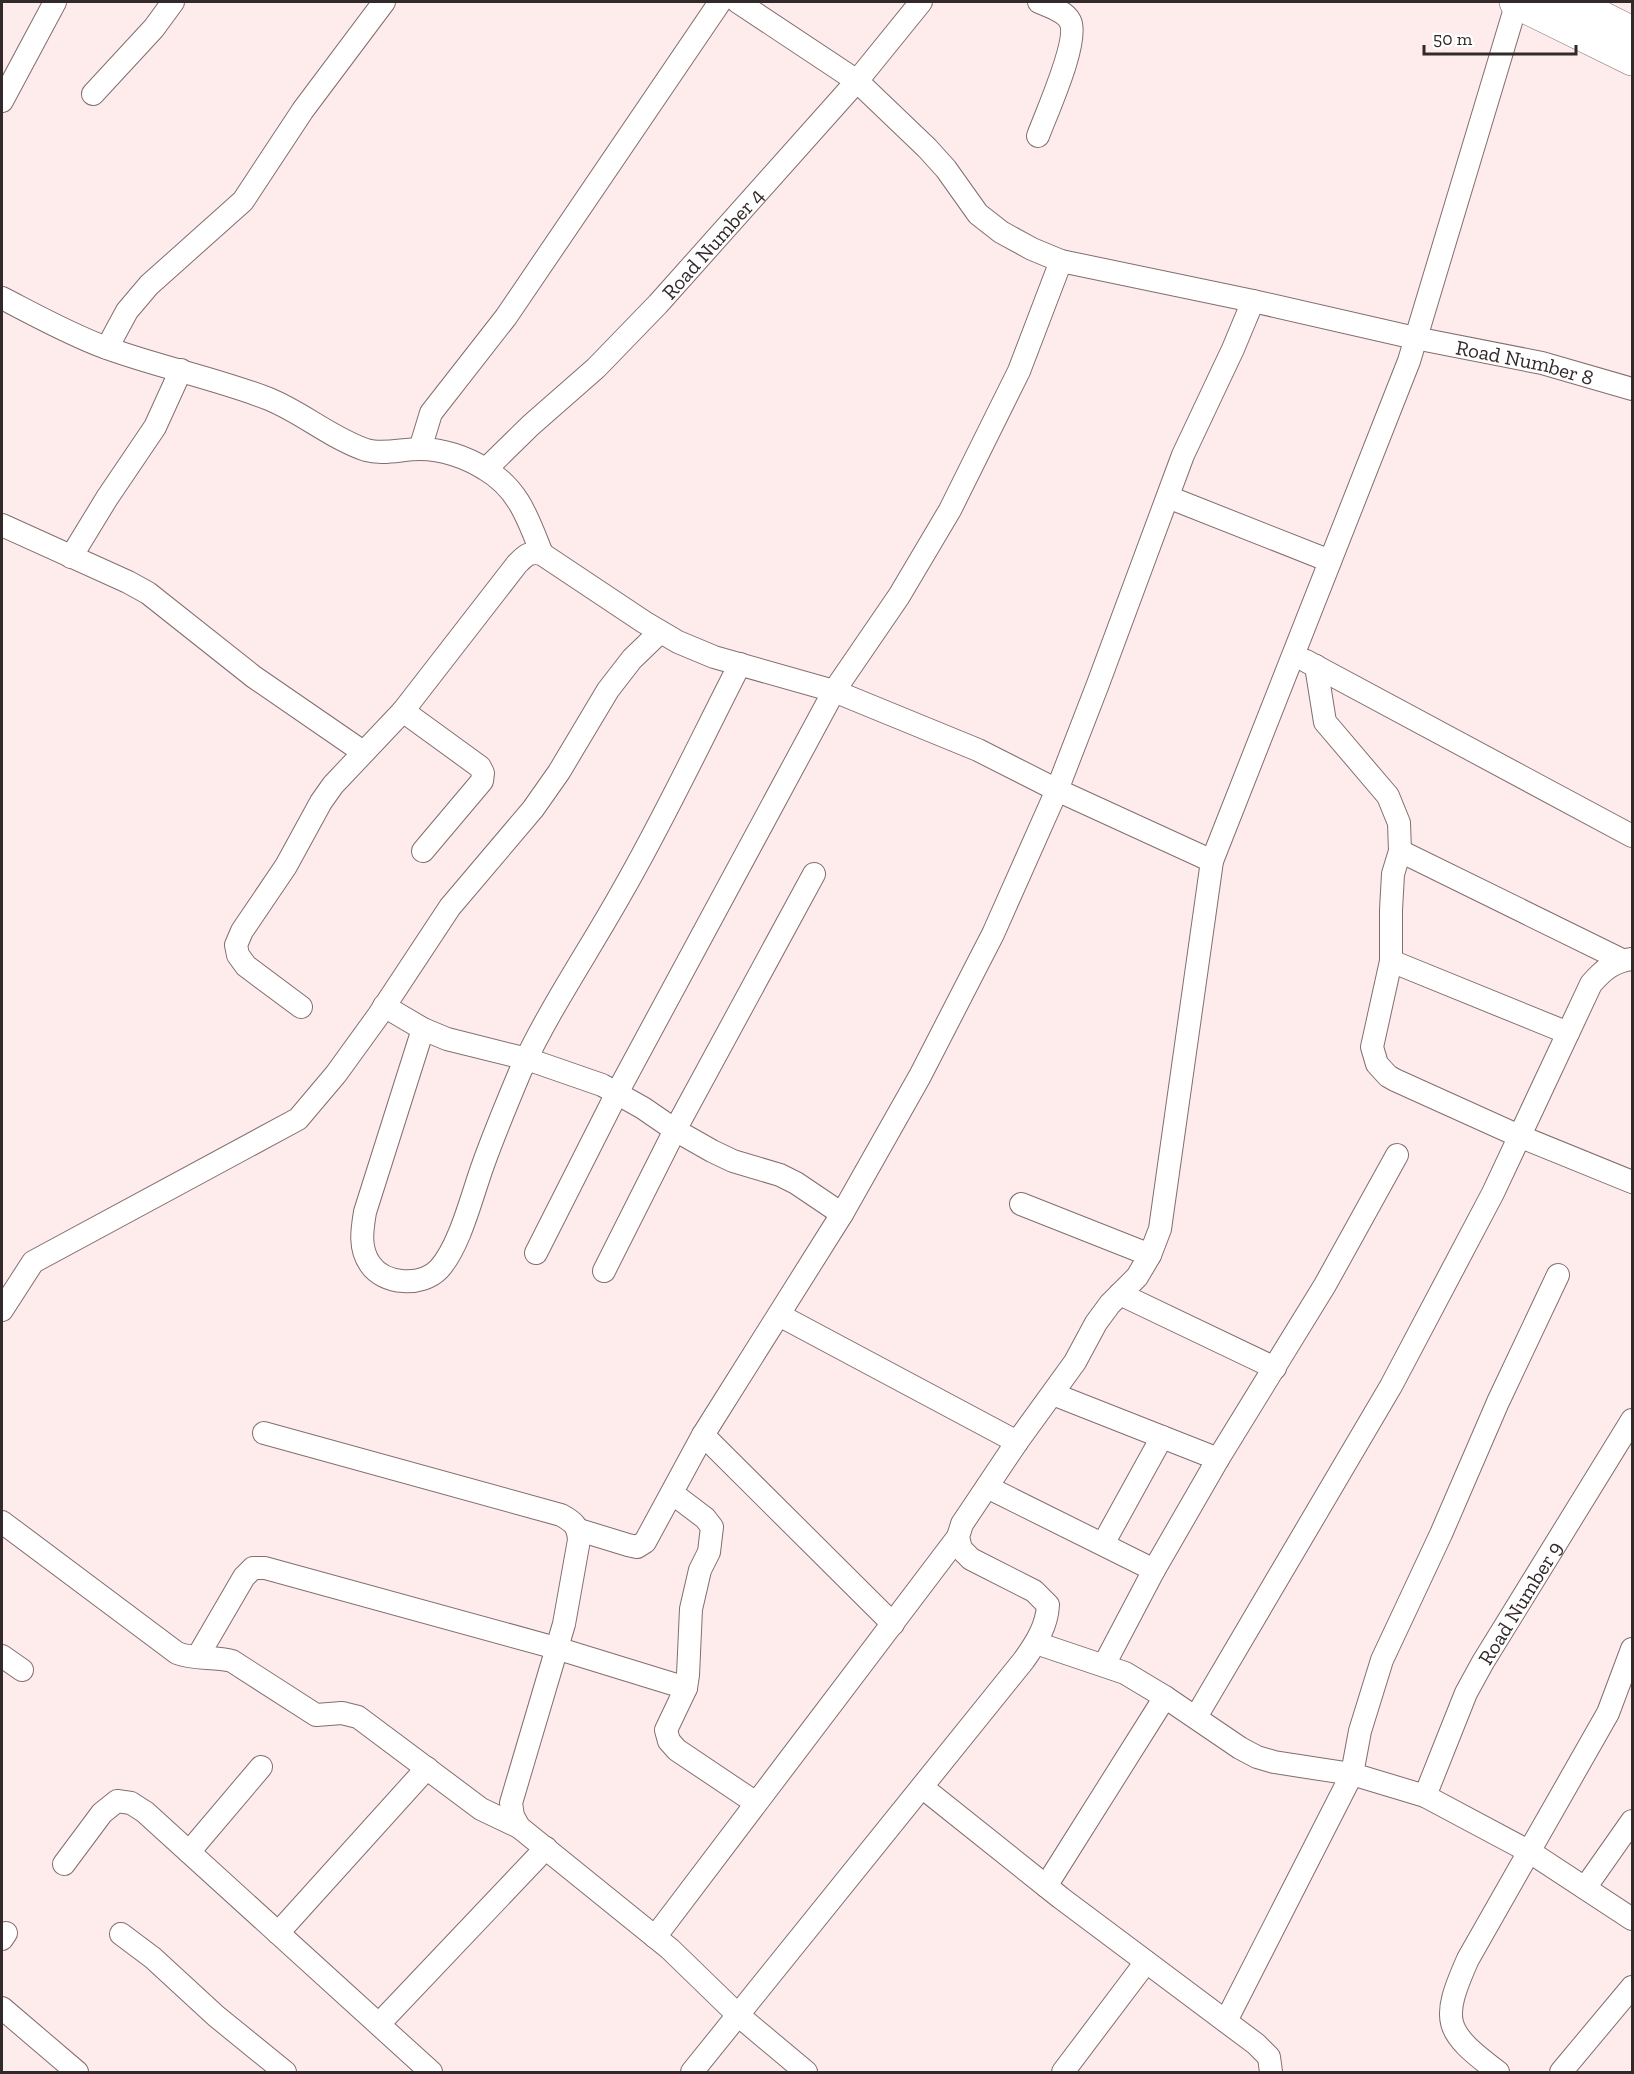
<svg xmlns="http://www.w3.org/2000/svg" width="1634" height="2074" viewBox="0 0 1634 2074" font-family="'Zilla Slab',serif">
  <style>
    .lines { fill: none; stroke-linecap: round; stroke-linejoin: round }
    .street-casing { stroke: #836e6f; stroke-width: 24 }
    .highway-casing { stroke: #836e6f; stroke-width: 34 }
    .street { stroke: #fff; stroke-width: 22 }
    .highway { stroke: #fff; stroke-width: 33 }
    .labels { text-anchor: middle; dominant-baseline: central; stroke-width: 4.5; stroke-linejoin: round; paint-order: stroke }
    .street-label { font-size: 21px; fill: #322a2a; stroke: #fff }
  </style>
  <rect width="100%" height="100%" fill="#feebec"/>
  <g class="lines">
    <defs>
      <g id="street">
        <path id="s1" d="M738,2l119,79 70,67 19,21 32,45 23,18 31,17 29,12 192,40 162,37 127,25 90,26"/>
        <path d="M93,94l61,-66 19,-26"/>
        <path d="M2,101l53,-99"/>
        <path d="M1038,136c8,-22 42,-96 32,-115 -5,-10 -22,-15 -31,-19"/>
        <path d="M2,298c33,17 67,36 102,49 54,20 111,31 165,52 34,14 62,39 97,51 17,5 36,-1 54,-1 22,0 46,8 65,20 34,20 43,50 57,85"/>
        <path d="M107,348l20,-37 22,-26 94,-84 60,-91 81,-108"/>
        <path d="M420,449l11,-36 75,-96 214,-315"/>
        <path id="s2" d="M486,469l45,-44 65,-57 62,-64 199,-223 64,-79"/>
        <path d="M1168,497l162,64"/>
        <path d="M2,525l126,57 20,11 106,84 109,75"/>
        <path d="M71,557l36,-59 48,-71 26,-57"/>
        <path d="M1306,661l326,175"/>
        <path d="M1316,666l9,56 63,74 11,27 1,28 -7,23 -2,36v51l-19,86 5,17 11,12 7,4 124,56 113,46"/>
        <path d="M403,711l77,56 3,6 -1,8 -59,70"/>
        <path d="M1400,851l222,109"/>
        <path d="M1391,961l177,72"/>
        <path d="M384,1006l39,23 24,10 80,20 75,26 41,23 32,22 37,21 21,10 47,14 16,8 46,31"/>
        <path d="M301,1007l-55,-41 -8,-11 -2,-10 6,-14 44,-65 35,-64 12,-17 70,-74 114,-147c8,-8 12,-13 25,-10l102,68 34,20 36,15 120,34 144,59 79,40 155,71"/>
        <path d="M423,1029l-58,183c-3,18 -6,36 5,52 14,21 52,23 69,5 21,-23 33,-74 44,-104 11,-31 24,-62 37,-93 29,-63 69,-121 103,-182 42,-73 78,-150 117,-226"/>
        <path d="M1021,1204l129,51"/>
        <path d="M536,1253l81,-160 217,-402 65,-95 51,-86 69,-139 42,-110"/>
        <path d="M604,1271l71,-141 139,-256"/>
        <path d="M1120,1294l155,74"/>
        <path d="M2,1310l31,-48 265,-143 38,-45 42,-58 72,-109 83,-98 26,-37 49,-82 24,-31 28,-27"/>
        <path d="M779,1315l238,127"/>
        <path d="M1053,1394l165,65"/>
        <path d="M264,1433l297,82c13,7 17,11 18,25l-15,84 -53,179 2,13 6,11 151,122 68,66 68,57"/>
        <path d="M703,1435l190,189"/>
        <path d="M987,1487l167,83"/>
        <path d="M672,1493l33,25 7,9 -3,25 -9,18 -9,39 -3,66 -2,13 -20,42 3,11 8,9 79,53"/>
        <path d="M2,1522l175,131c17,7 37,3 55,8l84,54 26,-2 16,4 123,92 38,18"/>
        <path d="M579,1530l49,15 9,2 8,-5 58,-107 139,-221 78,-138 73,-142 64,-144 41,-106 85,-229 50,-106 20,-48"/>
        <path d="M1103,1544l59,-107"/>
        <path d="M1036,1643l89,30 40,24 75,51 17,9 17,5 78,12 73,22 105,56 102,67"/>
        <path d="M2,1656l20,14"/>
        <path d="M198,1656l46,-79 9,-9h12l291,80 130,40"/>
        <path d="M1104,1665l50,-95 64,-111 107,-174 72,-130"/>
        <path d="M1196,1717l195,-331 102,-193 98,-209c12,-14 23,-23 41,-25"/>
        <path d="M922,1787l139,111 195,146 13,13 2,15"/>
        <path id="s3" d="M1425,1796l41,-103 17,-31 149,-242"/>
        <path d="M189,1852l72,-85"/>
        <path d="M64,1864l38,-51 15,-12 14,2 14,9 286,260"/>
        <path d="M1046,1886l119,-189"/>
        <path d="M1585,1888l47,-67"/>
        <path d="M278,1933l149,-165"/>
        <path d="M121,1934l32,24 63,58 69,56"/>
        <path d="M655,1937l303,-400"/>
        <path d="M2,1939l4,-6"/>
        <path d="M2,2008l75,64"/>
        <path d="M1226,2021l126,-247 8,-43 22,-71 59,-126 57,-132 60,-127"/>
        <path d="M379,2024l167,-176"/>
        <path d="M692,2072l332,-412c12,-17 23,-34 24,-55l-14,-14 -63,-32 -10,-10 -3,-12 4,-13 55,-82 58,-80 21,-39 14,-19 27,-27 13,-22 10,-26 52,-368 197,-500 108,-359"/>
        <path d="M1063,2072l83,-110"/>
        <path d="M1498,2072c-54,-41 -58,-50 -30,-113l140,-246 24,-64"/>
        <path d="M1561,2072l71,-85"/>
      </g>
      <g id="highway">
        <path d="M1516,2l116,57"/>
        <path d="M1570,2l62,31"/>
      </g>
    </defs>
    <use href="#street" class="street-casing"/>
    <use href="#highway" class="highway-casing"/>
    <use href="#street" class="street"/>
    <use href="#highway" class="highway"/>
  </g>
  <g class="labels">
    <g class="street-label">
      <text stroke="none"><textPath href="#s2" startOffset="320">Road Number 4</textPath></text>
      <text stroke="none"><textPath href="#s1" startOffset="894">Road Number 8</textPath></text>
      <text stroke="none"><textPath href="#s3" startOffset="216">Road Number 9</textPath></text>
    </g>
  </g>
  <rect width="1634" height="2074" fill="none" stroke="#322a2a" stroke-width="6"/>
  <path d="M1424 45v9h152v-9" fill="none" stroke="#322a2a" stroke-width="3"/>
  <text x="1433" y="45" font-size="18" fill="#322a2a" stroke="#ffffff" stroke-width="4.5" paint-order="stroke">50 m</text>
</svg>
